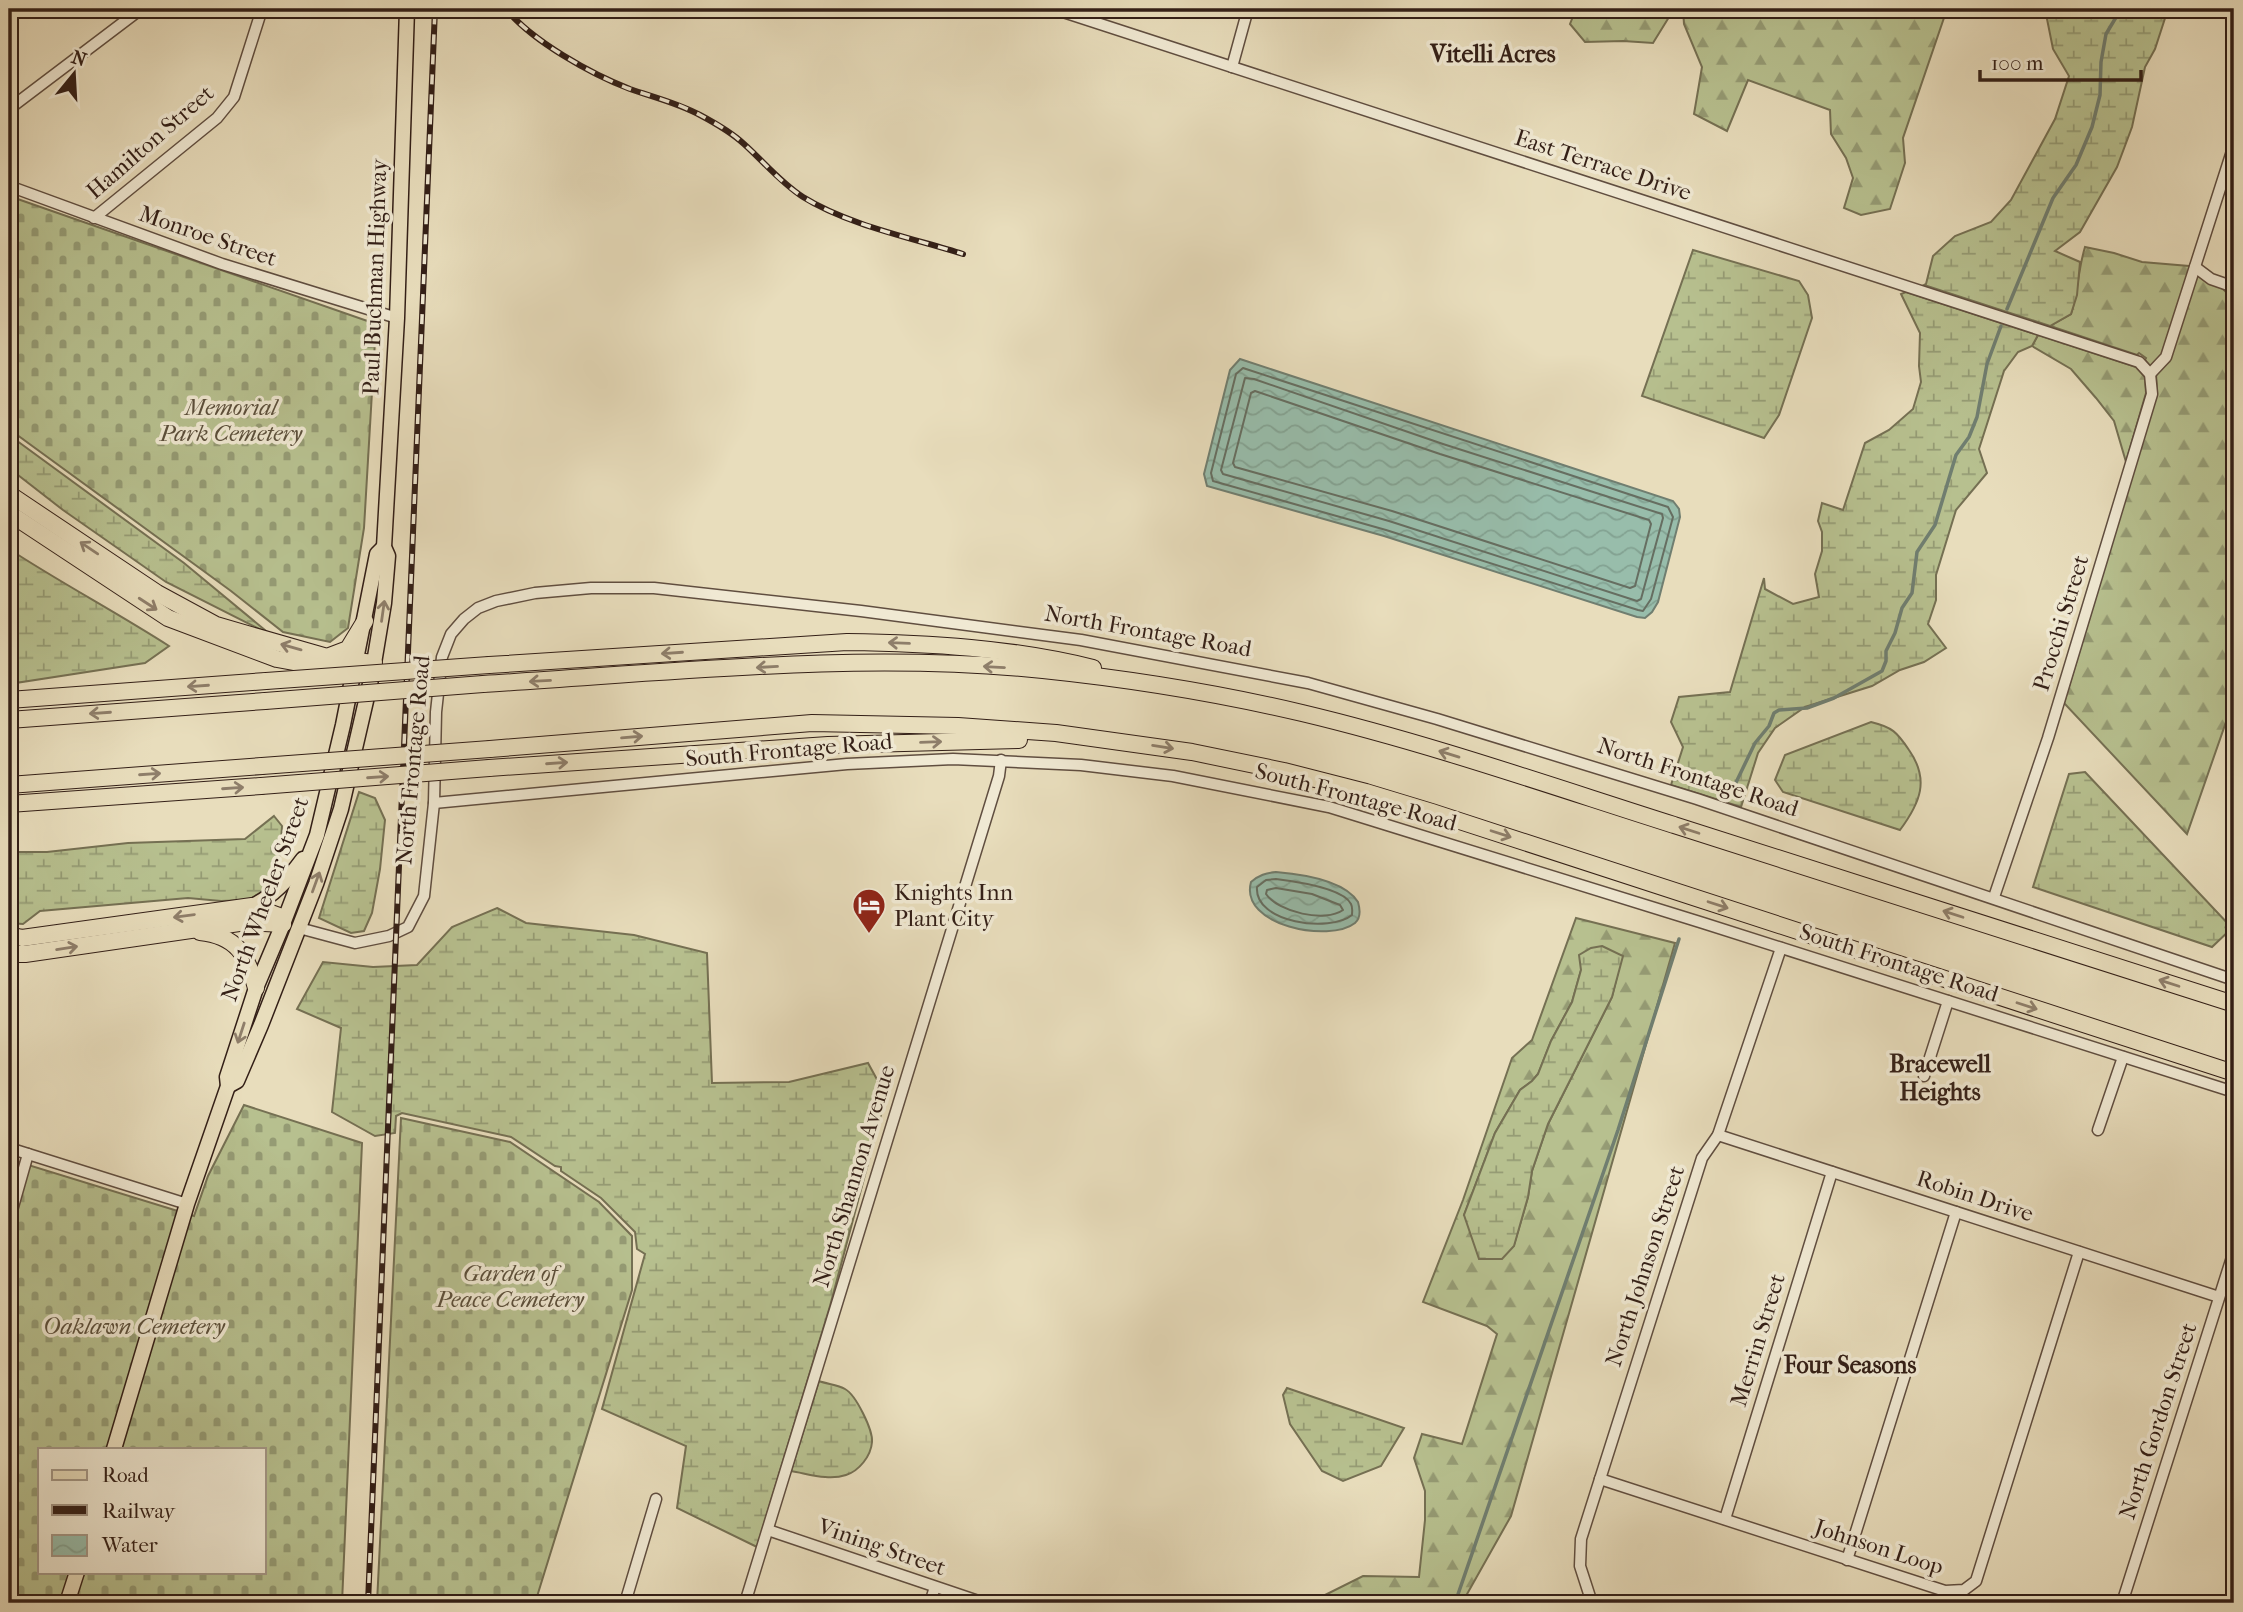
<svg xmlns="http://www.w3.org/2000/svg" width="2243" height="1612" viewBox="0 0 2243 1612" font-family="'IM FELL French Canon',serif">
  <style>
    .forest { fill: url(#forest-firs); stroke: #757053; stroke-width: 2; fill-rule: evenodd }
    .wetland { fill: url(#wetland-marsh); stroke: #757053; stroke-width: 2 }
    .cemetery { fill: url(#cemetery-stones); stroke: #757053; stroke-width: 2; fill-rule: evenodd }
    .water { fill: url(#water-waves); stroke: #707e70; stroke-width: 2 }
    .lines { fill: none; stroke-linecap: round; stroke-linejoin: round }
    .shore { stroke: #666e61; stroke-width: 2 }
    .stream { stroke: #707e70; stroke-width: 3.5 }
    .minor-casing { stroke: #604e40; stroke-width: 13 }
    .major-casing { stroke: #331f17; stroke-width: 17 }
    .highway-casing { stroke: #331f17; stroke-width: 18 }
    .minor { stroke: #f0e9d3; stroke-width: 10 }
    .major { stroke: #e8ddbc; stroke-width: 14 }
    .highway { stroke: #e8ddbc; stroke-width: 16 }
    .rail-casing { stroke: #331f17; stroke-width: 6 }
    .rail { stroke: #f0e9d3; stroke-width: 3.5; stroke-dasharray: 10; stroke-linecap: butt }
    .highway-bridge-casing { stroke: #331f17; stroke-width: 18; stroke-linecap: butt }
    .highway-bridge { stroke: #e8ddbc; stroke-width: 16 }
    .oneway { stroke: #8e7e6a }
    .labels { text-anchor: middle; dominant-baseline: central; stroke-width: 7; stroke-linejoin: round; paint-order: stroke }
    .street-label { font-size: 23px; fill: #331f17; stroke: #f0e9d3 }
    .park-label { font-size: 23px; font-style: italic; fill: #5b4f3b; stroke: #f0e9d3 }
    .poi-label { font-size: 23px; fill: #331f17; stroke: #f0e9d3; text-anchor: start }
    .neighbourhood-label { font-size: 24px; font-weight: bold; fill: #331f17; stroke: #f0e9d3 }
  </style>
  <defs>
    <pattern id="forest-firs" width="22" height="20" patternUnits="userSpaceOnUse" patternTransform="scale(1.75)"><rect width="22" height="20" fill="#b7c08f"/><path d="M5 1l3.5 6h-7zM16 11l3.5 6h-7z" fill="#959b74"/></pattern>
    <pattern id="wetland-marsh" width="20" height="14" patternUnits="userSpaceOnUse" patternTransform="scale(1.75)"><rect width="20" height="14" fill="#b7c08f"/><path d="M1 5h8M5 5V1M11 12h8M15 12V8" fill="none" stroke="#959b74"/></pattern>
    <pattern id="cemetery-stones" width="16" height="16" patternUnits="userSpaceOnUse" patternTransform="scale(1.75)"><rect width="16" height="16" fill="#b7c08f"/><path d="M2 7V4a2 2 0 0 1 4 0v3zM10 15v-3a2 2 0 0 1 4 0v3z" fill="#959b74"/></pattern>
    <pattern id="water-waves" width="16" height="10" patternUnits="userSpaceOnUse" patternTransform="scale(1.75)"><rect width="16" height="10" fill="#98bdab"/><path d="M0 5q4-4 8 0t8 0" fill="none" stroke="#83a292"/></pattern>
  </defs>
  <rect width="100%" height="100%" fill="#e8ddbc"/>
  <filter id="stains"><feTurbulence type="fractalNoise" baseFrequency=".00286" numOctaves="4"/><feColorMatrix values="0 0 0 0 .2 0 0 0 0 .09 0 0 0 0 .02 0 0 0 .5 -.17"/></filter>
  <radialGradient id="worn" r=".72"><stop offset=".6" stop-color="#630" stop-opacity="0"/><stop offset="1" stop-color="#630" stop-opacity=".3"/></radialGradient>
  <g class="forest">
    <path d="M1576,9h98l-21,34 -30,-2 -38,1 -15,-18z"/>
    <path d="M1683,9h264l-44,129 2,25 -15,46 -29,6 -17,-7 9,-30 -7,-20 -15,-24 -1,-24 -82,-30 -21,51 -33,-17 8,-47 -18,-43z"/>
    <path d="M2085,247l29,6 28,9 59,5 33,33v399l-47,135 -123,-131 93,-310 -1,-20 -11,-13 1,-2 -7,-5 -2,2 -87,-29 21,-12c7,-22 7,-44 14,-67z"/>
    <path d="M2038,335l98,32 9,10 1,16 -20,69 -12,-41 -18,-23 -25,-29 -39,-23z"/>
    <path d="M1576,918l99,25 -164,573 -49,87h-153l54,-27 56,1 6,-57v-29l-11,-33 8,-24 40,10 35,-110 -10,-8 -64,-24 40,-102 49,-142 20,-18zM1622,956l-10,41 -64,127 -16,47 -4,26 -14,48 -50,-30 31,-82 25,-43 12,-9 6,-7 13,-33 21,-39 9,-32z"/>
  </g>
  <g class="wetland">
    <path d="M2045,9h123l-13,40 -10,18 -13,60 -15,40 -37,65 -25,19 25,11 -3,33 -6,19 -21,12 -126,-41 2,-1 7,-28 22,-20 36,-14 20,-22 44,-81 14,-43 -16,-27z"/>
    <path d="M1693,250l106,31 9,14 4,23 -33,97 -15,23 -122,-42z"/>
    <path d="M1906,292l132,43 -6,11 -14,6 -14,19 -25,78 8,24 -31,37 -20,65v25l-8,24 18,24 -22,14 -24,8 -28,16 -67,21 -30,21 -17,25 -17,54 -70,-22 12,-38 -12,-25 8,-25 51,-5 34,-114 1,11 28,15 26,-7 -4,-23 7,-23v-19l-4,-11 4,-18 21,7 22,-67 24,-13 24,-21 8,-27 -2,-16 1,-33 -19,-39z"/>
    <path d="M9,435l175,128 87,72 -105,-53 -103,-72 -54,-42z"/>
    <path d="M9,549c52,34 107,63 160,97l-24,17 -136,21z"/>
    <path d="M1871,722c21,5 26,10 38,28 21,30 11,53 -9,80l-117,-38 -8,-12 10,-25z"/>
    <path d="M2085,772l147,156 -20,19 -179,-60 36,-113z"/>
    <path d="M359,792l16,6 10,22 -5,49 -8,44 -8,18 -13,2 -32,-15z"/>
    <path d="M274,816l8,10 -2,28 -13,34 -18,12 -28,1 -33,-3 -148,13 -17,13 -14,-1 1,-71h37l81,-9 117,-4z"/>
    <path d="M497,908l29,15 108,12 73,18 5,130 77,-1 79,-19 18,33 -56,210 -73,241 -80,-39 9,-62 -84,-37 43,-155 -8,-5 -2,-17 -34,-34 -40,-27v-4l-6,-1 -44,-29 -109,-24 -6,3 -1,17 -20,3 -43,-24 9,-84 -44,-19 26,-47 50,5 44,-2 35,-38z"/>
    <path d="M1602,946l21,10 -11,41 -64,127 -16,47 -4,26 -14,49 -12,13h-23l-15,-44 31,-82 25,-43 12,-9 6,-7 13,-33 21,-39 9,-32 -2,-15 12,-7z"/>
    <path d="M819,1381c8,3 19,4 26,8 11,6 28,41 27,53 -1,14 -13,29 -26,33 -17,6 -37,-1 -55,-4z"/>
    <path d="M1287,1388l117,40 -23,38 -38,15 -21,-10 -32,-47 -7,-29z"/>
  </g>
  <g class="cemetery">
    <path d="M9,196l367,128 -12,204 -16,100 -18,14 -47,-10 -52,-41 -222,-162z"/>
    <path d="M244,1105l118,38 -20,460h-333v-444l185,57 14,-40zM40,1449h224v123h-224z"/>
    <path d="M401,1118l109,24 89,60 33,34v54l-97,313h-158z"/>
  </g>
  <g class="water">
    <path d="M1240,359l433,142 6,8 1,8 -22,85 -6,10 -7,6 -8,-1 -253,-81 -177,-50 -3,-12 26,-104z"/>
    <path d="M1276,872c24,2 68,8 82,30 2,7 3,16 -3,21 -25,20 -116,3 -104,-41 8,-7 15,-9 25,-10z"/>
  </g>
  <g class="lines">
    <g class="shore">
      <path d="M1243,368l425,139 5,10 -22,82 -8,12 -5,-1 -252,-80 -173,-49 -2,-8 25,-99z"/>
      <path d="M1245,378l9,1 189,65 219,70 1,4 -22,81 -4,2 -248,-80 -166,-47 -2,-4z"/>
      <path d="M1255,391l185,63 209,66 2,4 -16,62 -5,2 -238,-77 -157,-44 -2,-4 18,-70z"/>
      <path d="M1276,879c16,2 67,9 75,25 2,4 1,7 1,11 -22,18 -98,8 -95,-28l9,-7z"/>
      <path d="M1276,888l36,6 28,11 3,5c-18,13 -65,2 -77,-16l1,-4z"/>
    </g>
    <g class="stream">
      <path d="M2007,309l46,-111 23,-33 16,-38 8,-32 1,-33 5,-28 15,-25"/>
      <path d="M1729,797l26,-54 14,-17 5,-13 5,-3 28,-2 27,-10 48,-27 4,-10v-10l9,-18 7,-25 10,-15 5,-41 18,-27 21,-70 13,-18 8,-20 10,-53 14,-38"/>
      <path d="M1455,1603l163,-473 61,-191"/>
    </g>
    <defs>
      <g id="minor">
        <path d="M1054,9l1085,353 11,12 2,20 -104,344 -54,159"/>
        <path d="M1232,67l16,-58"/>
        <path d="M9,109l132,-100"/>
        <path d="M9,186l213,78 175,54"/>
        <path d="M94,218l123,-100 17,-21 28,-88"/>
        <path d="M2195,267l16,12 23,8"/>
        <path d="M2150,374l16,-17 68,-212"/>
        <path d="M434,803l413,-39 106,-5 128,6 92,11 156,31 374,116 531,169"/>
        <path d="M299,928l56,15 34,-7 19,-9 16,-31 10,-93 2,-91 6,-55 9,-23 13,-15 14,-11 18,-7 39,-8 56,-5h63l207,23 220,29 227,43 129,36 260,80 537,181"/>
        <path d="M1924,1076l24,-75"/>
        <path d="M2098,1130l25,-73"/>
        <path d="M1718,1135l501,162"/>
        <path d="M9,1148l178,56"/>
        <path d="M9,1221l19,-67"/>
        <path d="M1600,1479l345,112 19,-1 12,-9 103,-329"/>
        <path d="M1725,1519l107,-347"/>
        <path d="M768,1530l216,73"/>
        <path d="M1847,1560l109,-348"/>
        <path d="M625,1603l31,-104"/>
        <path d="M745,1603l254,-827 2,-16"/>
        <path d="M930,1603l5,-16"/>
        <path d="M1592,1603l-12,-37 1,-27 121,-381 16,-23 63,-187"/>
        <path d="M2122,1603l112,-352"/>
      </g>
      <g id="major">
        <path d="M252,906c21,-9 37,-28 51,-47"/>
        <path d="M228,1086l9,-5 24,-56 55,-141 25,-75 31,-134 12,-72 4,-47 -4,-9 13,-229 10,-309"/>
        <path d="M114,1449l73,-245 41,-118 -1,-9 29,-89 27,-64 34,-89 26,-110 34,-171 7,-7"/>
        <path d="M67,1603l10,-31"/>
      </g>
      <g id="highway">
        <path d="M9,494l148,99 59,32 111,32 21,-8 17,-28"/>
        <path d="M9,513l159,105 109,41 60,11"/>
        <path d="M328,658l46,5"/>
        <path d="M489,665l358,-23c82,1 166,6 246,26"/>
        <path d="M483,684c184,-11 377,-33 560,-14 87,9 174,23 259,43 126,30 249,73 372,112 187,60 374,120 560,179"/>
        <path d="M9,700l257,-19"/>
        <path d="M9,720l256,-19"/>
        <path d="M490,749l322,-26 146,3 98,7 136,19 92,19 82,21 66,20 802,261"/>
        <path d="M489,768l339,-23 191,-5"/>
        <path d="M9,785l253,-19"/>
        <path d="M9,804l252,-18"/>
        <path d="M200,932c37,4 47,23 56,56"/>
        <path d="M9,935l13,3 230,-32 27,10 4,8"/>
        <path d="M9,954h16l221,-32 37,2"/>
      </g>
    </defs>
    <use href="#minor" class="minor-casing"/>
    <use href="#major" class="major-casing"/>
    <use href="#highway" class="highway-casing"/>
    <use href="#minor" class="minor"/>
    <use href="#major" class="major"/>
    <use href="#highway" class="highway"/>
    <defs>
      <g id="rail">
        <path d="M506,9c26,32 85,65 124,80 23,8 48,14 70,26 15,8 31,17 44,29 20,18 37,39 59,53 45,28 109,41 160,57"/>
        <path d="M368,1603l67,-1594"/>
      </g>
    </defs>
    <use href="#rail" class="rail-casing"/>
    <use href="#rail" class="rail"/>
    <defs>
      <g id="highway-bridge">
        <path d="M266,681l223,-16"/>
        <path d="M265,701l218,-17"/>
        <path d="M262,766l228,-17"/>
        <path d="M261,786l228,-18"/>
      </g>
    </defs>
    <use href="#highway-bridge" class="highway-bridge-casing"/>
    <use href="#highway-bridge" class="highway-bridge"/>
  </g>
  <defs><path id="oneway-shaft" d="M-6 0H5M1.5-3L5.5 0L1.5 3" fill="none" stroke-width="1.6" stroke-linecap="round" stroke-linejoin="round" transform="scale(1.75)"/></defs>
  <g class="oneway">
    <use href="#oneway-shaft" transform="translate(89 548) rotate(-146)"/>
    <use href="#oneway-shaft" transform="translate(148 604) rotate(33)"/>
    <use href="#oneway-shaft" transform="translate(383 611) rotate(-82)"/>
    <use href="#oneway-shaft" transform="translate(899 643) rotate(-178)"/>
    <use href="#oneway-shaft" transform="translate(291 647) rotate(-164)"/>
    <use href="#oneway-shaft" transform="translate(672 653) rotate(176)"/>
    <use href="#oneway-shaft" transform="translate(767 667) rotate(177)"/>
    <use href="#oneway-shaft" transform="translate(994 667) rotate(-177)"/>
    <use href="#oneway-shaft" transform="translate(540 681) rotate(177)"/>
    <use href="#oneway-shaft" transform="translate(198 686) rotate(176)"/>
    <use href="#oneway-shaft" transform="translate(100 713) rotate(176)"/>
    <use href="#oneway-shaft" transform="translate(632 737) rotate(-5)"/>
    <use href="#oneway-shaft" transform="translate(931 742) rotate(-2)"/>
    <use href="#oneway-shaft" transform="translate(1163 747) rotate(9)"/>
    <use href="#oneway-shaft" transform="translate(1449 754) rotate(-163)"/>
    <use href="#oneway-shaft" transform="translate(557 763) rotate(-4)"/>
    <use href="#oneway-shaft" transform="translate(150 774) rotate(-4)"/>
    <use href="#oneway-shaft" transform="translate(378 777) rotate(-4)"/>
    <use href="#oneway-shaft" transform="translate(233 788) rotate(-4)"/>
    <use href="#oneway-shaft" transform="translate(1689 830) rotate(-162)"/>
    <use href="#oneway-shaft" transform="translate(1501 834) rotate(18)"/>
    <use href="#oneway-shaft" transform="translate(316 882) rotate(-70)"/>
    <use href="#oneway-shaft" transform="translate(1718 905) rotate(18)"/>
    <use href="#oneway-shaft" transform="translate(1953 914) rotate(-162)"/>
    <use href="#oneway-shaft" transform="translate(184 916) rotate(172)"/>
    <use href="#oneway-shaft" transform="translate(67 948) rotate(-9)"/>
    <use href="#oneway-shaft" transform="translate(2169 983) rotate(-162)"/>
    <use href="#oneway-shaft" transform="translate(2027 1006) rotate(18)"/>
    <use href="#oneway-shaft" transform="translate(241 1033) rotate(108)"/>
  </g>
  <defs>
    <symbol id="hotel-pin" viewBox="-11 -11 22 30"><path d="M0 17L-7.5 6A9.5 9.5 0 1 1 7.5 6Z" fill="#8f2418" stroke="#f0e9d3"/><path d="M-6-4.5h1.5V1H6V5H4.5V3h-9V5H-6ZM-4 0a1.8 1.8 0 1 1 3.6 0ZM.5 0V-2.5h3Q6-2.5 6 0Z" fill="#fff"/></symbol>
  </defs>
  <g fill-rule="evenodd">
    <use href="#hotel-pin" x="850" y="886" width="38" height="52"/>
  </g>
  <g class="labels">
    <g class="street-label">
      <text transform="translate(150 142) rotate(-41)">Hamilton Street</text>
      <text transform="translate(1603 165) rotate(18)">East Terrace Drive</text>
      <text transform="translate(208 236) rotate(19)">Monroe Street</text>
      <text transform="translate(375 277) rotate(-88)">Paul Buchman Highway</text>
      <text transform="translate(2061 623) rotate(-73)">Procchi Street</text>
      <text transform="translate(1148 631) rotate(10)">North Frontage Road</text>
      <text transform="translate(789 750) rotate(-5)">South Frontage Road</text>
      <text transform="translate(413 760) rotate(-85)">North Frontage Road</text>
      <text transform="translate(1698 777) rotate(18)">North Frontage Road</text>
      <text transform="translate(1356 797) rotate(15)">South Frontage Road</text>
      <text transform="translate(265 899) rotate(-70)">North Wheeler Street</text>
      <text transform="translate(1899 963) rotate(18)">South Frontage Road</text>
      <text transform="translate(854 1176) rotate(-73)">North Shannon Avenue</text>
      <text transform="translate(1975 1196) rotate(18)">Robin Drive</text>
      <text transform="translate(1645 1266) rotate(-72)">North Johnson Street</text>
      <text transform="translate(1758 1340) rotate(-73)">Merrin Street</text>
      <text transform="translate(2158 1421) rotate(-72)">North Gordon Street</text>
      <text transform="translate(882 1547) rotate(19)">Vining Street</text>
      <text transform="translate(1879 1547) rotate(18)">Johnson Loop</text>
    </g>
    <g class="park-label">
      <text x="231" y="407">Memorial<tspan x="231" dy="26">Park Cemetery</tspan></text>
      <text x="510" y="1273">Garden of<tspan x="510" dy="26">Peace Cemetery</tspan></text>
      <text x="134" y="1326">Oaklawn Cemetery</text>
    </g>
    <g class="poi-label">
      <text x="894" y="892">Knights Inn<tspan x="894" dy="26">Plant City</tspan></text>
    </g>
    <g class="neighbourhood-label">
      <text x="1493" y="54">Vitelli Acres</text>
      <text x="1940" y="1064">Bracewell<tspan x="1940" dy="28">Heights</tspan></text>
      <text x="1850" y="1365">Four Seasons</text>
    </g>
  </g>
  <rect width="2243" height="1612" fill="none" stroke="#e8ddbc" stroke-width="35"/>
  <rect x="10" y="10" width="2222" height="1591" fill="none" stroke="#331f17" stroke-width="3.5"/>
  <rect x="18" y="18" width="2208" height="1577" fill="none" stroke="#331f17" stroke-width="2"/>
  <rect x="38" y="1448" width="228" height="126" fill="#f0e9d3" stroke="#a49888" stroke-width="2"/>
  <rect x="52" y="1470" width="35" height="10" fill="#e8ddbc" stroke="#a49888" stroke-width="2"/>
  <text x="102" y="1482" font-size="21" fill="#331f17">Road</text>
  <rect x="52" y="1505" width="35" height="10" fill="#331f17" stroke="#a49888" stroke-width="2"/>
  <text x="102" y="1518" font-size="21" fill="#331f17">Railway</text>
  <rect x="52" y="1535" width="35" height="21" fill="url(#water-waves)" stroke="#a49888" stroke-width="2"/>
  <text x="102" y="1552" font-size="21" fill="#331f17">Water</text>
  <g transform="translate(74 74) rotate(18)" stroke="#f0e9d3" stroke-width="5" paint-order="stroke">
  <path d="M0-5L12 26L0 18L-12 26Z" fill="#331f17"/>
  <text y="-10" font-size="19" font-weight="bold" text-anchor="middle" fill="#331f17">N</text>
  </g>
  <path d="M1980 70v10h161v-10" fill="none" stroke="#331f17" stroke-width="3.5"/>
  <text x="1991" y="70" font-size="21" fill="#331f17" stroke="#f0e9d3" stroke-width="5" paint-order="stroke">100 m</text>
  <rect width="100%" height="100%" filter="url(#stains)"/>
  <rect width="100%" height="100%" fill="url(#worn)"/>
</svg>
